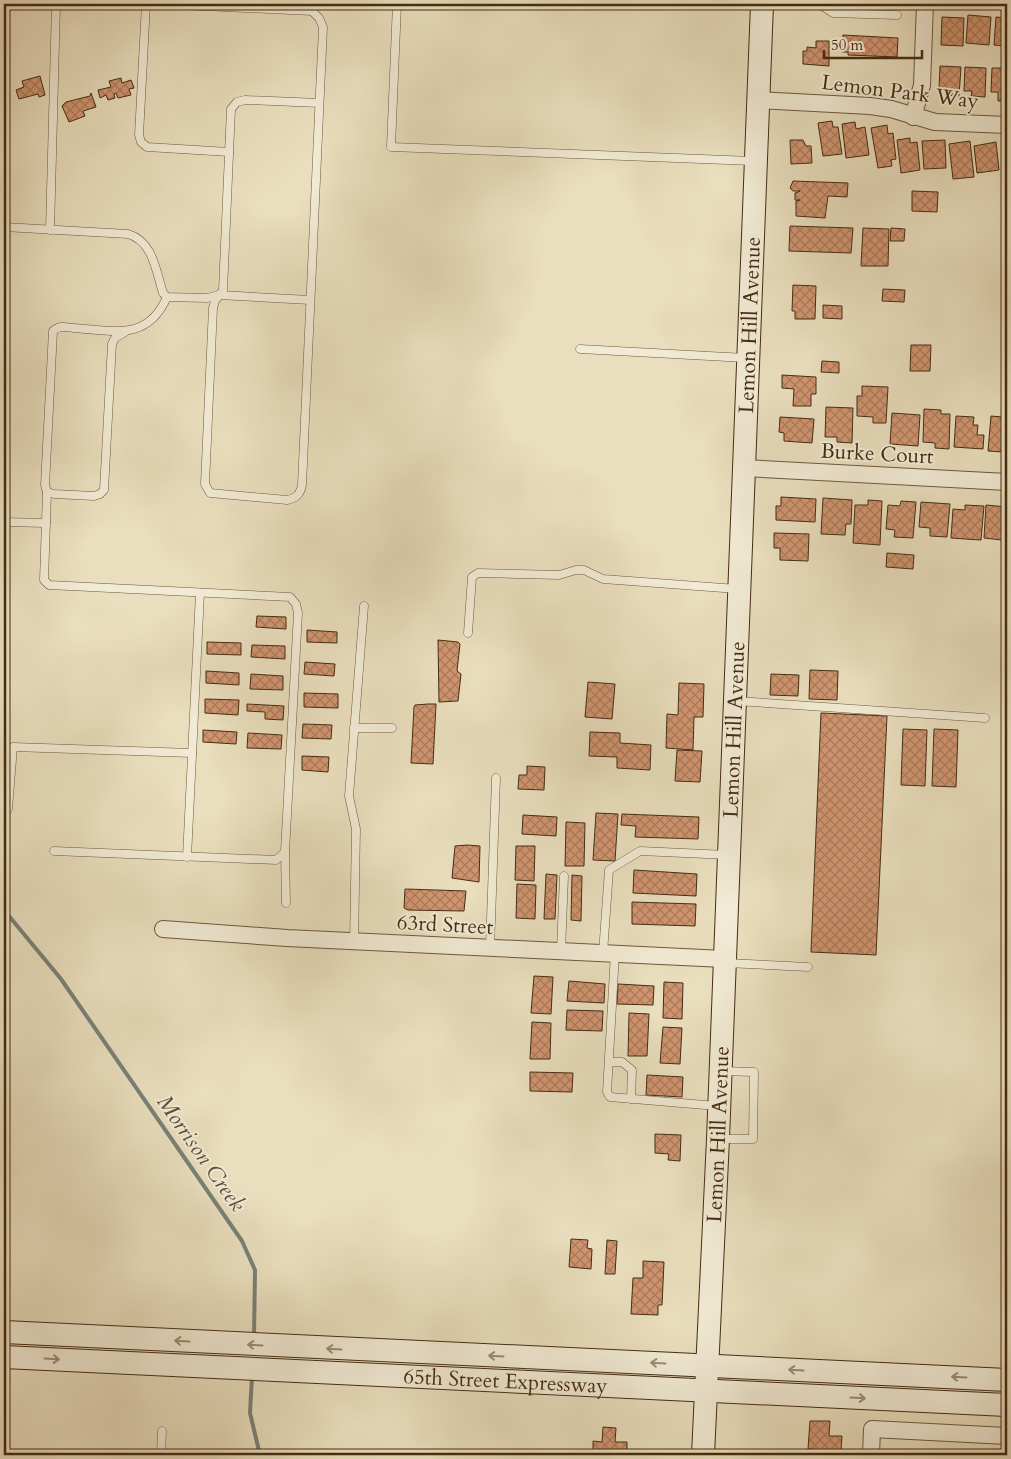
<svg xmlns="http://www.w3.org/2000/svg" width="1011" height="1459" viewBox="0 0 1011 1459" font-family="Cardo,serif">
  <style>
    .lines { fill: none; stroke-linecap: round; stroke-linejoin: round }
    .stream { stroke: #798178; stroke-width: 4 }
    .building { fill: url(#building-cross-hatch); stroke: #452c12 }
    .lane-casing { stroke: #6e583d; stroke-width: 9 }
    .street-casing { stroke: #6e583d; stroke-width: 18 }
    .secondary-casing { stroke: #452c12; stroke-width: 24 }
    .lane { stroke: #f1ead4; stroke-width: 8 }
    .street { stroke: #f1ead4; stroke-width: 16 }
    .secondary { stroke: #f1ead4; stroke-width: 22 }
    .oneway { stroke: #9b8b73 }
    .labels { text-anchor: middle; dominant-baseline: central; stroke-width: 4; stroke-linejoin: round; paint-order: stroke }
    .street-label { font-size: 21px; fill: #452c12; stroke: #f1ead4 }
    .water-label { font-size: 22px; font-style: italic; fill: #5b4f3c; stroke: #f1ead4 }
  </style>
  <defs>
    <pattern id="building-cross-hatch" width="8" height="8" patternUnits="userSpaceOnUse" patternTransform="scale(1.25)"><rect width="8" height="8" fill="#d09570"/><path d="M0 0l8 8M0 8l8-8" fill="none" stroke="#ab7a5b"/></pattern>
  </defs>
  <rect width="100%" height="100%" fill="#e9debd"/>
  <filter id="stains"><feTurbulence type="fractalNoise" baseFrequency=".004" numOctaves="4"/><feColorMatrix values="0 0 0 0 .2 0 0 0 0 .09 0 0 0 0 .02 0 0 0 .5 -.17"/></filter>
  <radialGradient id="worn" r=".72"><stop offset=".6" stop-color="#630" stop-opacity="0"/><stop offset="1" stop-color="#630" stop-opacity=".3"/></radialGradient>
  <g class="lines">
    <g class="stream">
      <path d="M4,910l57,69 181,262 13,29 -1,67"/>
      <path d="M252,1376l-2,37 10,42"/>
    </g>
  </g>
  <g class="building">
    <path d="M837,4h64v4z"/>
    <path d="M968,15l23,2 -2,28 -23,-2z"/>
    <path d="M942,17l22,1 -1,28 -22,-1z"/>
    <path d="M996,17l11,1v28l-13,-1z"/>
    <path d="M843,35l55,3 -1,19 -49,-2v-3h-6z"/>
    <path d="M816,41h13v25l-26,-2v-13h4v-4l9,1z"/>
    <path d="M940,66l21,1 -2,29 -13,-1v-5h-7z"/>
    <path d="M965,67l21,1 -1,29 -14,-1 1,-5h-8z"/>
    <path d="M992,68h15v33h-9v-9h-7z"/>
    <path d="M40,76l5,19 -6,2 -1,-3 -19,5 -3,-9 8,-3 -2,-6z"/>
    <path d="M121,78l1,5 9,-3 3,8 -5,1 2,6 -13,3 -2,-5 -2,1 1,4 -7,2 -2,-5 -6,3 -2,-8 13,-3 -2,-6z"/>
    <path d="M91,93l5,14 -13,4 2,5 -16,6 -7,-16 4,-4 24,-6z"/>
    <path d="M832,121l1,6h5l4,27 -19,2 -5,-33z"/>
    <path d="M855,122l1,7 9,-2 4,28 -23,3 -4,-34z"/>
    <path d="M887,125l1,9 5,-1 3,26 -5,1 1,6 -14,2 -7,-40z"/>
    <path d="M910,138v5l7,-1 3,28 -19,3 -4,-33z"/>
    <path d="M790,140h13l3,6h5l1,17 -21,1z"/>
    <path d="M945,140l1,28 -22,1 -2,-28z"/>
    <path d="M970,141l4,36 -21,2 -4,-35z"/>
    <path d="M996,142l3,28 -22,3 -3,-27z"/>
    <path d="M1003,145h4v29h-2z"/>
    <path d="M793,181l55,2 -1,14 -19,-1 -3,22 -29,-2v-15l4,-1h-5v-7l5,-2h-7l-3,-3z"/>
    <path d="M912,191l26,1 -1,20 -25,-1z"/>
    <path d="M790,226l63,2 -2,25 -62,-2z"/>
    <path d="M863,228l26,1 -1,37h-27z"/>
    <path d="M891,228l14,1 -1,12h-14z"/>
    <path d="M793,285l23,1 -1,33h-20v-8h-3z"/>
    <path d="M883,289l22,1 -1,12 -22,-1z"/>
    <path d="M823,305l19,1v13l-19,-1z"/>
    <path d="M911,345h20l-1,26h-20z"/>
    <path d="M822,361l17,1v11l-18,-1z"/>
    <path d="M782,375l34,2v17h-5v12h-18l1,-17 -12,-1z"/>
    <path d="M862,386l26,1 -2,36h-13v-6l-16,-1v-20h5z"/>
    <path d="M826,407l27,1 -1,35 -15,-1v-5h-12z"/>
    <path d="M924,409l17,1v4h9l-1,35 -14,-1v-5l-12,-1z"/>
    <path d="M892,413l28,2 -2,31 -28,-2z"/>
    <path d="M956,416l18,1 -1,8h5l-1,10h7l-1,14 -29,-2z"/>
    <path d="M991,416l11,1v4l5,1v24h-3l-1,6 -15,-1z"/>
    <path d="M780,417l34,2 -2,24 -28,-2v-8l-5,-1z"/>
    <path d="M781,497l35,2 -1,23 -39,-2v-14h5z"/>
    <path d="M823,498l29,2 -1,24h-5l-1,11 -24,-1z"/>
    <path d="M868,500l14,1 -2,44 -27,-2 2,-38h13z"/>
    <path d="M901,501l15,1 -3,36 -19,-1 1,-7 -9,-1 2,-24 12,1z"/>
    <path d="M921,502l29,2 -3,33 -17,-1v-8l-11,-1z"/>
    <path d="M965,505l19,1 -3,34 -30,-2 2,-29 12,1z"/>
    <path d="M986,505l21,2v25h-5v8l-18,-2z"/>
    <path d="M774,533l35,1 -1,27 -28,-1v-12h-6z"/>
    <path d="M887,553l27,2 -1,14 -27,-2z"/>
    <path d="M257,616l29,1v12l-30,-2z"/>
    <path d="M307,630l30,2v11l-30,-1z"/>
    <path d="M438,640l20,2 2,2 -3,27 4,3 -3,27 -19,1z"/>
    <path d="M207,642l34,1v12l-34,-1z"/>
    <path d="M252,645l33,1v13l-34,-2z"/>
    <path d="M305,662l30,2 -1,12 -30,-2z"/>
    <path d="M810,670l28,1 -1,29 -28,-1z"/>
    <path d="M206,671l33,2v12l-33,-2z"/>
    <path d="M251,674l32,2v14l-33,-1z"/>
    <path d="M771,674l28,1 -1,21 -28,-1z"/>
    <path d="M588,682l27,2 -3,35 -27,-2z"/>
    <path d="M679,683l25,1 -1,33h-9l-1,33 -27,-2 1,-34 11,1z"/>
    <path d="M304,693l34,1v14l-34,-1z"/>
    <path d="M205,699l34,1 -1,15 -33,-2z"/>
    <path d="M247,704l37,2 -1,14 -18,-1v-7l-18,-1z"/>
    <path d="M428,704h8l-3,60 -22,-1 3,-56 1,-2z"/>
    <path d="M821,713l66,3 -11,239 -65,-3z"/>
    <path d="M303,724l29,1 -1,14 -29,-1z"/>
    <path d="M903,729l24,1 -2,56 -24,-1z"/>
    <path d="M934,729l24,1 -2,57 -24,-1z"/>
    <path d="M203,730l34,2 -1,12 -33,-2z"/>
    <path d="M590,732l30,1v10l31,2 -1,25 -33,-2v-11l-28,-1z"/>
    <path d="M248,733l34,2 -1,14 -34,-1z"/>
    <path d="M677,750l25,1 -2,31 -25,-1z"/>
    <path d="M302,756l27,1 -1,15 -26,-2z"/>
    <path d="M527,766l18,1 -1,23 -26,-1 1,-14h8z"/>
    <path d="M596,813l22,1 -3,47 -22,-1z"/>
    <path d="M622,814l77,3 -1,22 -63,-2 1,-11 -15,-1z"/>
    <path d="M523,815l34,2 -1,19 -34,-2z"/>
    <path d="M566,822l19,1 -1,43h-19z"/>
    <path d="M467,845l13,1 -1,36 -27,-4 3,-32z"/>
    <path d="M516,846h19l-1,35 -19,-1z"/>
    <path d="M634,870l63,4 -1,22 -63,-3z"/>
    <path d="M546,874l11,1 -2,44h-11z"/>
    <path d="M572,875l10,1 -1,45 -10,-1z"/>
    <path d="M517,884l19,1 -1,34 -19,-1z"/>
    <path d="M405,889l61,2 -2,20 -56,-1 -4,-2z"/>
    <path d="M632,902l64,2 -1,22 -63,-2z"/>
    <path d="M534,976l19,1 -2,37 -20,-1z"/>
    <path d="M569,981l36,3 -1,19 -37,-2z"/>
    <path d="M664,982l19,1 -1,36 -19,-1z"/>
    <path d="M618,984l36,2 -1,19 -36,-1z"/>
    <path d="M567,1010l36,1 -1,20 -36,-1z"/>
    <path d="M629,1013l20,1 -2,42h-19z"/>
    <path d="M532,1022l19,1 -1,36h-20z"/>
    <path d="M663,1027l19,1 -2,36 -20,-1z"/>
    <path d="M530,1072l43,1 -1,19 -42,-1z"/>
    <path d="M647,1075l36,2 -1,20 -36,-2z"/>
    <path d="M655,1134l26,1 -1,26 -12,-1 1,-6 -14,-1z"/>
    <path d="M571,1239l17,1 -1,8 5,1 -1,20 -22,-2z"/>
    <path d="M607,1240l10,1 -2,33h-10z"/>
    <path d="M643,1261l21,1 -2,43h-4v10l-27,-1 2,-36h10z"/>
    <path d="M810,1421h20l-1,15h13l-1,15 -33,-2z"/>
    <path d="M603,1427l13,1 -1,14h12v13h-34v-14l9,1z"/>
  </g>
  <g class="lines">
    <defs>
      <g id="lane">
        <path d="M146,4l-7,131 2,7 6,5 82,5"/>
        <path d="M160,4l152,7 7,7 4,9c-7,153 -14,306 -21,458 -2,10 -6,13 -15,15l-77,-7 -5,-9 8,-176 2,-7 8,-11 8,-181 6,-7 8,-2 74,3"/>
        <path d="M397,4l-6,143 362,14"/>
        <path d="M819,4l14,9 64,2"/>
        <path d="M4,227l124,7c25,7 28,37 35,59l4,4 40,1 12,-3 91,5"/>
        <path d="M50,230l6,-226"/>
        <path d="M125,332l-10,6 -3,6 -8,146 -4,4 -6,2 -40,-2 -7,-2 -2,-7 8,-154c6,-6 13,-4 21,-3 40,3 74,13 93,-31"/>
        <path d="M580,349l166,9"/>
        <path d="M47,492l-3,88 5,5 241,12 6,7 2,9 -13,239 -9,8 -222,-9"/>
        <path d="M4,522l42,1"/>
        <path d="M468,633l4,-56 6,-4 81,2 17,-5h8l19,9 134,10"/>
        <path d="M737,701l248,17"/>
        <path d="M354,728h38"/>
        <path d="M8,809l5,-62 179,6"/>
        <path d="M285,853l1,50"/>
        <path d="M187,857l13,-264"/>
        <path d="M354,942l2,-113 -7,-33 15,-190"/>
        <path d="M490,948l6,-170"/>
        <path d="M561,951l3,-75"/>
        <path d="M603,953l6,-83 31,-19 88,4"/>
        <path d="M615,953l-8,139 3,5 107,9"/>
        <path d="M726,963l82,4"/>
        <path d="M609,1062h13l10,8 -1,29"/>
        <path d="M721,1139h32l1,-67 -32,-1"/>
        <path d="M161,1455l1,-24"/>
      </g>
      <g id="street">
        <path d="M758,100l112,6 21,3 44,13 72,3"/>
        <path d="M913,117l9,-32 3,-81"/>
        <path d="M744,468l263,14"/>
        <path d="M163,929l124,9 437,21"/>
        <path d="M871,1455l1,-26 135,7"/>
      </g>
      <g id="secondary">
        <path d="M4,1332l1003,48"/>
        <path id="s1" d="M4,1357l1003,48"/>
        <path id="s2" d="M703,1455l15,-316 44,-1135"/>
      </g>
    </defs>
    <use href="#lane" class="lane-casing"/>
    <use href="#street" class="street-casing"/>
    <use href="#secondary" class="secondary-casing"/>
    <use href="#lane" class="lane"/>
    <use href="#street" class="street"/>
    <use href="#secondary" class="secondary"/>
  </g>
  <defs><path id="oneway-shaft" d="M-6 0H5M1.5-3L5.5 0L1.5 3" fill="none" stroke-width="1.6" stroke-linecap="round" stroke-linejoin="round" transform="scale(1.25)"/></defs>
  <g class="oneway">
    <use href="#oneway-shaft" transform="translate(182 1341) rotate(-177)"/>
    <use href="#oneway-shaft" transform="translate(255 1345) rotate(-177)"/>
    <use href="#oneway-shaft" transform="translate(334 1349) rotate(-177)"/>
    <use href="#oneway-shaft" transform="translate(496 1356) rotate(-177)"/>
    <use href="#oneway-shaft" transform="translate(52 1359) rotate(3)"/>
    <use href="#oneway-shaft" transform="translate(658 1363) rotate(-177)"/>
    <use href="#oneway-shaft" transform="translate(796 1370) rotate(-177)"/>
    <use href="#oneway-shaft" transform="translate(959 1377) rotate(-177)"/>
    <use href="#oneway-shaft" transform="translate(858 1398) rotate(3)"/>
  </g>
  <g class="labels">
    <g class="street-label">
      <text transform="translate(900 92) rotate(7)">Lemon Park Way</text>
      <text stroke="none"><textPath href="#s2" startOffset="1131">Lemon Hill Avenue</textPath></text>
      <text transform="translate(877 454) rotate(3)">Burke Court</text>
      <text stroke="none"><textPath href="#s2" startOffset="726">Lemon Hill Avenue</textPath></text>
      <text transform="translate(445 925) rotate(3)">63rd Street</text>
      <text stroke="none"><textPath href="#s2" startOffset="321">Lemon Hill Avenue</textPath></text>
      <text stroke="none"><textPath href="#s1" startOffset="502">65th Street Expressway</textPath></text>
    </g>
    <g class="water-label">
      <text transform="translate(201 1153) rotate(55)">Morrison Creek</text>
    </g>
  </g>
  <rect width="1011" height="1459" fill="none" stroke="#e9debd" stroke-width="20"/>
  <rect x="5" y="5" width="1001" height="1449" fill="none" stroke="#452c12" stroke-width="2.5"/>
  <rect x="10" y="10" width="991" height="1439" fill="none" stroke="#452c12"/>
  <path d="M824 50v8h98v-8" fill="none" stroke="#452c12" stroke-width="2.5"/>
  <text x="831" y="50" font-size="15" fill="#452c12" stroke="#f1ead4" stroke-width="4" paint-order="stroke">50 m</text>
  <rect width="100%" height="100%" filter="url(#stains)"/>
  <rect width="100%" height="100%" fill="url(#worn)"/>
</svg>
